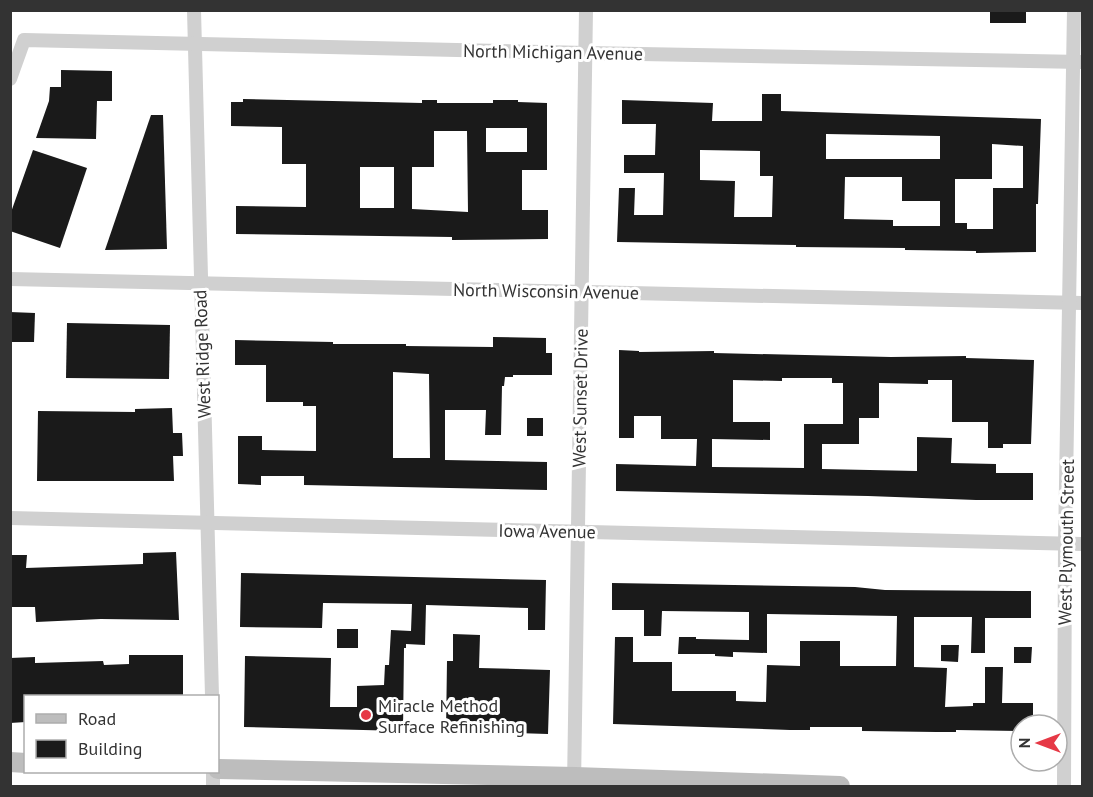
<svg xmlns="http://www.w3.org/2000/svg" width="1093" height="797" viewBox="0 0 1093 797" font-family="'PT Sans',sans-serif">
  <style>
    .building { fill: #1a1a1a; fill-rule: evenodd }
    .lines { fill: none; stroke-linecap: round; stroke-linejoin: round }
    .street { stroke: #d0d0d0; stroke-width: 14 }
    .secondary { stroke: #bdbdbd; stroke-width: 20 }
    .poi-dot { fill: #e63946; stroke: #fff; stroke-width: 2 }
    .labels { text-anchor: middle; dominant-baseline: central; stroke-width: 6; stroke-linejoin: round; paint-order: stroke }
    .street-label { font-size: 18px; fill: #333; stroke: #fff }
    .poi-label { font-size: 18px; fill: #333; stroke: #fff; text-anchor: start }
  </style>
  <rect width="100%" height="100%" fill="#fff"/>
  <g class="building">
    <rect x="990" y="10" width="36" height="13"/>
    <path d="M61,70l51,1v30h-15l-1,38 -60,-1 13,-37 1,-14h11z"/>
    <path d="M762,94h19v17l260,8 -3,85h-2v48l-60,1v-2l-71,-1v-2l-109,-1v-2l-179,-3 2,-54h16l-1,27h29l1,-42h-40v-18h31l1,-31h-34v-24l91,3 -1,18h50zM826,134l114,2v23h-114zM992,144l31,2v42h-30v41h-26v-6h-12v-44h37zM700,150l60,1v25h13l-1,41h-38l1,-36 -35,-1zM845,177h57v24h38v25h-47v-6l-49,-1z"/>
    <path d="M243,99l179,4v-3h15v3h56v-3h25v2l29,1v67h-25v40h26v29l-96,1v-3l-216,-3v-28l70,1v-43h-24v-37l-51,-1v-24h12zM486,128h41v24h-41zM434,131h33l1,81 -56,-3v-42h22zM360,167h34v41h-34z"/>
    <path d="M151,115h12l4,134 -62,1z"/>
    <path d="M33,150l54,18 -27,80 -50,-17v-16z"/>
    <path d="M10,312l25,1 -1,29h-24z"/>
    <path d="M67,323l103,2 -1,54 -103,-1z"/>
    <path d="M493,337l53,1v15h6v22h-39v2h-8l-1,9h-2l-1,49h-16l1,-25h-41v50l102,2v28l-243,-5v-9h-43v9l-23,-1v-48h24v14l54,1v-45h-13v-4h-37v-37h-31v-25l98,2v2h73v2l87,1zM393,372l36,2 1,84h-37z"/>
    <path d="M619,350l20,1v1l75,-1v2l177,4 75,-1v2l68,2 -3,84h-28v4h-15v-26h-36v-42h-24v4l-49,-1v35h-20v26h-37v25l95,2v-34l35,1 -1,25 45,1v9h37v27h-57l-108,-4 -252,-5v-27l80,2 1,-27h-36v-23h-27v22h-15zM782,378h50v5h11v41h-39v44l-92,-1v-28l58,1v-18h-37v-42l49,1z"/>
    <path d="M172,408l1,25h9l1,23h-10l1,25h-137l1,-70 97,1v-3z"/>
    <rect x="527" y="418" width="16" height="18"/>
    <path d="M176,552l3,68 -78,-1 -65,3 -1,-15h-25v-52h17l-1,13 117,-4v-11z"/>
    <path d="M241,573l305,7 -1,50h-17v-22l-102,-3 -1,40 -19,-1v4h-2l-1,83 -159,-4 1,-71 86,2 -1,49h27v-21l27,-1 1,-20h4l2,-35 20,1 1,-27 -89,-1 -1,25 -82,-1z"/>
    <path d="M612,583l243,4 30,3 146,1v27h-46v35h-14l1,-36h-58v50l33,1 -2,39 28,-1v-3h12v-36h18l-1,36h31v22h-12v6l-65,-1v2h-20l-74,-1v-4h-52v3h-20l-177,-6 2,-87h18v25h39v29h64v10l30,1 1,-37 33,1v-25h40v25h56l1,-50 -130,-2v39l-34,-1v5l-18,-1v-2h-37l1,-17h17v2l53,1v-28l-87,-1 -1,25h-17v-26h-32z"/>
    <rect x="337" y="629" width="21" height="19"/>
    <path d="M453,634l27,1 -1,33 71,2 -2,64 -102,-3 1,-70h6z"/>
    <path d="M941,645h18l-1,17 -17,-1z"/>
    <path d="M1014,647h18l-1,16h-17z"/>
    <path d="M129,655h54v41h-157v26l-16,1v-65l25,-1v6l68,-2 1,4 25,-1z"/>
  </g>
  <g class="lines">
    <g class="street">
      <path d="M194,10l18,686"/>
      <path d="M10,79l14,-39 562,13 496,9"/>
      <path d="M10,279l1072,24"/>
      <path d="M10,518l1072,26"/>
      <path d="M574,785l12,-775"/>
      <path d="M213,786v-14"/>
      <path d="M1064,786l1,-242 9,-534"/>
    </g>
    <g class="secondary">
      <path d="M10,762l16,1"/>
      <path d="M218,769l357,8 265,9"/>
    </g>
  </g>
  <circle class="poi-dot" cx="366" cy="715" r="6"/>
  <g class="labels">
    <g class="street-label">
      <text transform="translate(553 52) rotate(1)">North Michigan Avenue</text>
      <text transform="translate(546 291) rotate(1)">North Wisconsin Avenue</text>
      <text transform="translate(202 354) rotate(-92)">West Ridge Road</text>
      <text transform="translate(580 398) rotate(-89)">West Sunset Drive</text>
      <text transform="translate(547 531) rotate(1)">Iowa Avenue</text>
      <text transform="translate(1066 542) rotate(-89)">West Plymouth Street</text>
    </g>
    <g class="poi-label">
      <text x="378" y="705">Miracle Method<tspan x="378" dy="21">Surface Refinishing</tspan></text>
    </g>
  </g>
  <rect width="1093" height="797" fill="none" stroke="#333333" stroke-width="24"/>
  <rect x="24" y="695" width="195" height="78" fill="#ffffff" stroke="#adadad" stroke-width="1.5"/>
  <rect x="36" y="714" width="30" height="9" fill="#bdbdbd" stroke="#adadad" stroke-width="1.5"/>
  <text x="78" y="725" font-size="18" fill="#333333">Road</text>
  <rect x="36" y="740" width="30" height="18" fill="#1a1a1a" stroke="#adadad" stroke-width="1.5"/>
  <text x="78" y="755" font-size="18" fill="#333333">Building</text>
  <g transform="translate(1039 743) rotate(270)"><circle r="28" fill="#ffffff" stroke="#adadad" stroke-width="1.5"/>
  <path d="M0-4.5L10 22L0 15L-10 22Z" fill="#e63946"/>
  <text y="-9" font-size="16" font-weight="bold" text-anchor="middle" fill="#333333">N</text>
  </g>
</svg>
